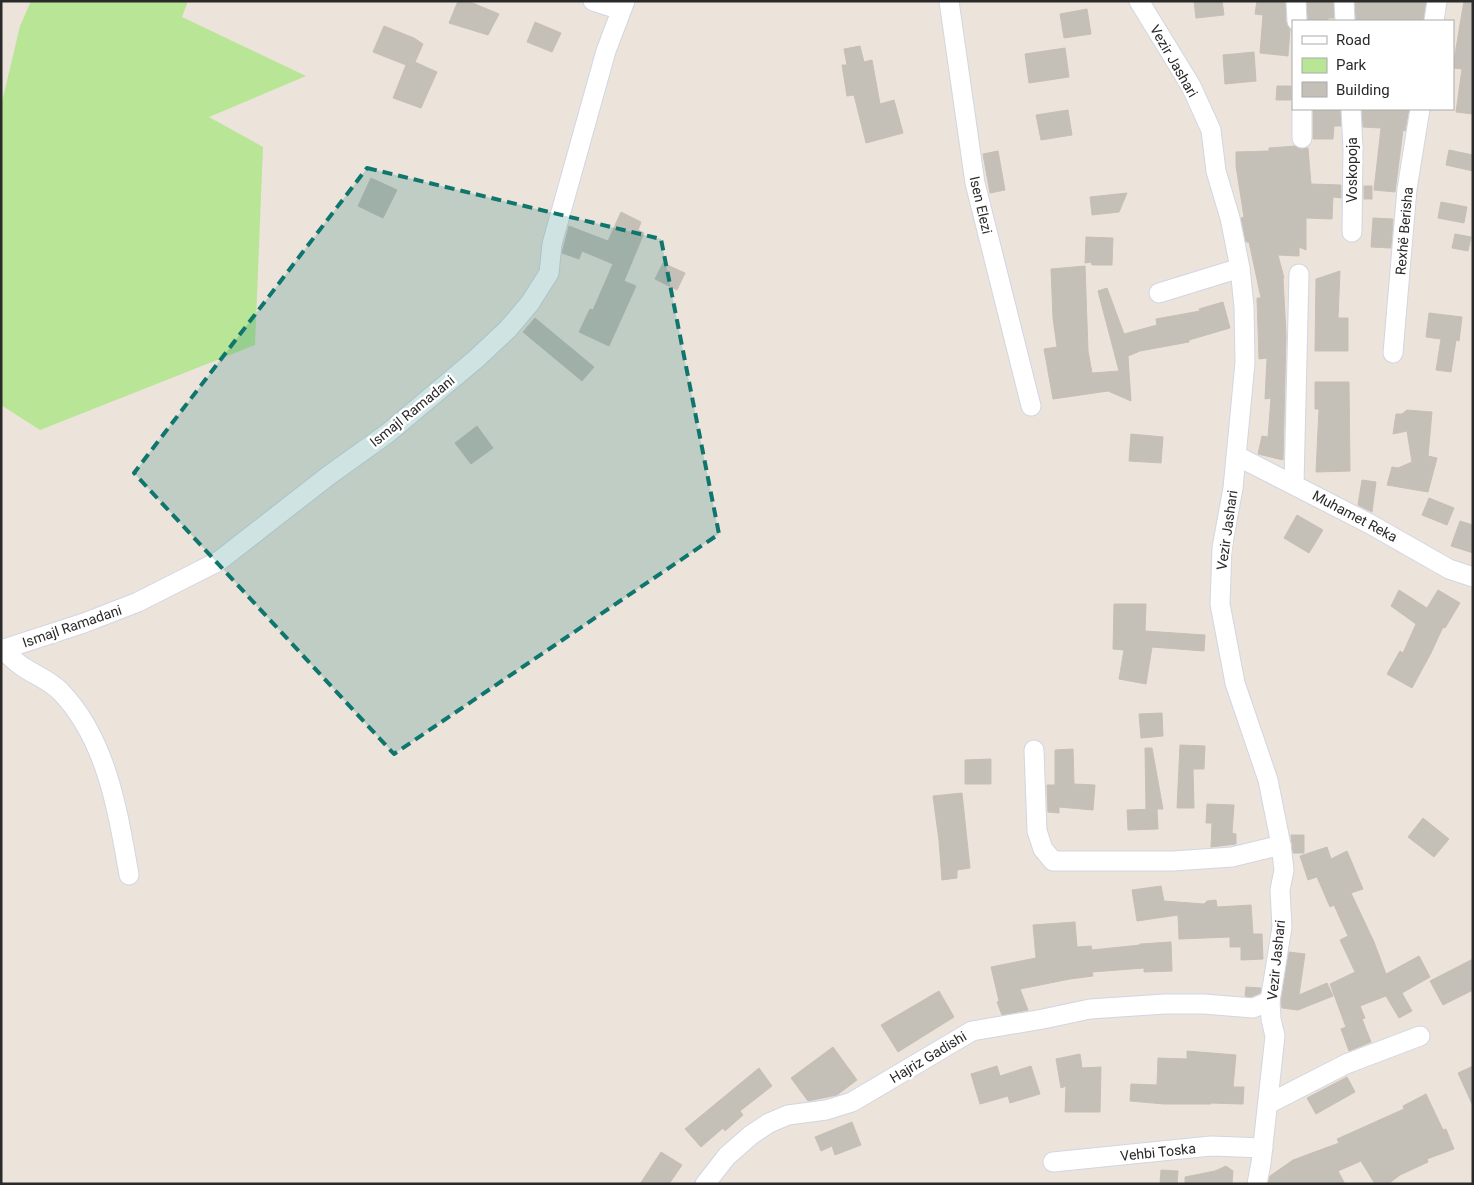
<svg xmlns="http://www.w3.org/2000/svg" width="1474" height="1185" viewBox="0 0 1474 1185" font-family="Roboto,sans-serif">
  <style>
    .green { fill: #b9e596 }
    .building { fill: #c4bfb7; stroke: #c8bfb5 }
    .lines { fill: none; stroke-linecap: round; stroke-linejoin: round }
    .minor-casing { stroke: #d1d6e3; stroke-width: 21 }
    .minor { stroke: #fff; stroke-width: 19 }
    .marked { fill: #0f766e; fill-opacity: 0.2; stroke: #0f766e; stroke-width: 4; stroke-dasharray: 10 6; stroke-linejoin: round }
    .labels { text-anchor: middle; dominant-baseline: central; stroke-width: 5; stroke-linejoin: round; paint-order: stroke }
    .street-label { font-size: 14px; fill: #2a2a2a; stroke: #fff }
  </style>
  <rect width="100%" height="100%" fill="#ece3db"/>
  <path class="green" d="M31,1h157l-6,16 124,59 -97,41 54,30 -8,198 -215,85 -39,-25v-299l19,-80z"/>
  <g class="building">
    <path d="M458,1h10l31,13 -11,21 -39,-12z"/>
    <path d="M1194,1h28l2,14 -28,3z"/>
    <path d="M1257,1l28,1 1,20 4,7 -2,27 -28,-3 3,-38 -8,-1z"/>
    <path d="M1307,1h26l1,17h-6v3h-20z"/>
    <path d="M1355,1h71l-3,20 -67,-1z"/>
    <path d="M1464,1h9v113l-17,-2 6,-43 -9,-1v-2z"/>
    <path d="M1087,9l4,25 -27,4 -4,-24z"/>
    <path d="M535,22l26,11 -9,19 -25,-10z"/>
    <path d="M384,26l30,12 9,6 -8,18 22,10 -16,36 -28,-10 13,-33 -33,-13z"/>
    <path d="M860,46l4,16 8,-2 8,44 14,-4 9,33 -37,10 -12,-48 -7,1 -5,-31h5l-3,-16z"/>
    <path d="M1065,48l4,29 -40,6 -4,-29z"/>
    <path d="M1254,52l2,29 -31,3 -2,-29z"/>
    <path d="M1277,86h14v14h-15z"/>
    <path d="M1313,109h27l1,17h-7l-1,13h-20z"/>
    <path d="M1362,109h47l-4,22 -2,-1 -8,62 -21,-2 7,-62 -18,-1z"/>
    <path d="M1068,110l4,25 -31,5 -5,-25z"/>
    <path d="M1295,146l7,3 6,-1 3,36 30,1v13l-8,-1 -1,22 -26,-1v32l-7,-3v9l-21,-1 6,23h-1l3,57 -3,125 -25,-6 4,-18 6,1 3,-39 -6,1 2,-41 -8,1 -2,-61h4l-12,-56h-3l-5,-24 3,-1 -8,-51v-14l33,-1v-3z"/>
    <path d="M1449,150l24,5v16l-27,-6z"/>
    <path d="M998,151l7,39 -15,3 -7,-39z"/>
    <path d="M371,178l26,12 -14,28 -25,-12z"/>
    <rect x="1364" y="186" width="8" height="13"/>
    <path d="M1127,193l-8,19 -27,3 -2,-18z"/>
    <path d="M1441,202l26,5 -3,16 -26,-5z"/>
    <path d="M621,212l20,10 -3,8 6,3 -20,48 12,5 -27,60 -30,-14 11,-23 3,1 20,-46 -31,-13 -3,8 -17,-6 7,-27 39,15z"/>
    <path d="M1373,218l20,1 -2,29 -20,-1z"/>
    <path d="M1455,234l16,3 -3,14 -16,-3z"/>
    <path d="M1086,237l27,1 -1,27h-20l-1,-3 -6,1z"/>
    <path d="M663,263l22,10 -8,17 -22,-11z"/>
    <path d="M1085,266l3,85 4,22 27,-2 -21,-80 9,-3 17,46 33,-9 -1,-6 44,-8 -1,-2 24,-7 7,26 -41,12v2l-49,9 -12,5 3,45 -23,-10 -55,8 -9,-50 13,-2 -4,-29 -2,-49z"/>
    <path d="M1340,271l-2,47h10v33h-33l1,-72z"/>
    <path d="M1429,313l33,4 -3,24 -3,-1 -5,32 -15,-2 5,-31 -15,-2z"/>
    <path d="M535,318l59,49 -12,14 -59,-49z"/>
    <path d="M1315,382h34l1,89 -34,1 3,-63h-4z"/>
    <path d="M1407,410l25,2 -4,44 9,2 -9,34 -41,-7 5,-18 6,1 14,-6 -5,-31 -14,3 3,-20h6z"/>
    <path d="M477,426l16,22 -22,16 -16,-21z"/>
    <path d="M1131,434l32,3 -2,26 -32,-2z"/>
    <path d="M1362,480l14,2 -4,30 -14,-7z"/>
    <path d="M1429,498l25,10 -7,17 -25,-10z"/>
    <path d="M1297,515l26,15 -14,23 -25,-15z"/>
    <path d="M1460,521l13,4v28l-22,-7z"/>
    <path d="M1399,590l28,18 11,-18 22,13 -15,25 -2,-1 -12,26 -19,35 -25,-14 13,-23 3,2 13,-29 -25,-18z"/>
    <path d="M1114,604h32l-1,27 60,4 -1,16 -52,-4 -6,37 -27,-5 5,-29 -11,-1z"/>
    <path d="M1162,713l1,23 -22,2 -2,-24z"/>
    <path d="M1180,745l25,1 -1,23h-11l1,39h-17z"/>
    <path d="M1145,748h7l11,61h-6l1,20 -30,1 -1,-20 28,-1h-9z"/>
    <path d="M1073,749l1,35 21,1 -2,25 -34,-3v6l-11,-1 -1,-27h8v-35z"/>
    <path d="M991,759v25h-26v-24z"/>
    <path d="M962,793l8,75 -13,2v8l-15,2 -3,-39 -6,-45z"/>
    <path d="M1207,804l27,1 -2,28 4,1v10l-25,3 1,-24h-6z"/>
    <path d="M1423,818l26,21 -15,18 -26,-20z"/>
    <path d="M1291,835h13v18h-11z"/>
    <path d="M1327,847l4,12 16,-8 3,7 13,31 -12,4 23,49 12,32 33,-18 11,21 -28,16 10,18 -13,7 -13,-22 -26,10 5,12 -3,1 9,23 -22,9 -8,-22 5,-2 -16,-43 25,-12 -15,-32 8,-4 -14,-31 -4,2 -13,-30 -9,3 -8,-24z"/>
    <path d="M1161,886l3,15 40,3 3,-3 9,-1 1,7 34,-2 2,29h9l1,25 -22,1v-13h-11v-10l-51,2 -1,-24 -41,6 -5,-31z"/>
    <path d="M1075,922l2,25 14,-1 1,4 48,-5v-1l31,-2 1,29 -28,1v-4l-52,4 1,4 -23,3 -50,10 8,21 -26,5 -5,-13 2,-1 -8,-34 45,-9 -3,-33z"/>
    <path d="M1289,952l16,2 -6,41 28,-12 6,13 -35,14 -16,-2 -1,-6z"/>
    <path d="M1473,959v31l-30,15 -13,-24z"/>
    <path d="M1246,987l15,1 -1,5 -9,4 -6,-1z"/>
    <path d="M939,991l15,26 -56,35 -17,-27z"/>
    <path d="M833,1047l24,33 -20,15 -29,6 -17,-23z"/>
    <path d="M1187,1051l49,4 -3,32h11l-1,17 -32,-1v1h-47l-34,-3 1,-17 26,1 1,-27 29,1z"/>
    <path d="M1080,1054l2,14 19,-1 -1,45h-35l1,-26 -5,2 -5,-29z"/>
    <path d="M997,1066l3,10 31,-10 9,28 -30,9 -2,-7 -28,8 -9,-30z"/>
    <path d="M1473,1066v40l-15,-33z"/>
    <path d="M759,1068l13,18 -32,25 3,4 -18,16 -2,-3 -22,19 -16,-18z"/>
    <path d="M1347,1077l8,15 -39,22 -9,-16z"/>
    <path d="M1426,1094l17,36 3,-1 8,20 -27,10 1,3 -28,13 -12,9h-13l-14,-23 -23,10 7,13h-77l2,-8 23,-16 46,-17 -2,-4 67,-30 -1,-3z"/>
    <path d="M852,1122l9,23 -26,10 -3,-9 -11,5 -6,-14z"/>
    <path d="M661,1152l21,13 -13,19h-29z"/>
    <path d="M1226,1166l7,5 -1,13h-47v-7l30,-6z"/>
    <path d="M1161,1170l17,1 -1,13h-17z"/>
  </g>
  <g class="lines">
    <defs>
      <g id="minor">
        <path d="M593,1l28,9"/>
        <path d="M949,1l26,182 56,223"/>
        <path d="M1139,1l52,85 20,44 5,41 14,47 10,50 4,39 1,56 -12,125 -11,60 -2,56 15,79 33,97 13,65 3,25 -4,20 2,37 -12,74 1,18 4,17 -14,127 -4,21"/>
        <path d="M1296,1l1,20"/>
        <path d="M1344,1l1,20"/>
        <path d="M1434,21l3,-20"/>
        <path d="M1302,109v29"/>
        <path d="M1351,109l2,39 -1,84"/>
        <path d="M1159,293l81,-25"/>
        <path d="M1393,353l14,-164 13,-80"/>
        <path d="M1237,456l133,68 79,45 24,8"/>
        <path d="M1294,484l5,-210"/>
        <path d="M2,649c7,6 13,13 21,18 12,8 28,14 38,25 46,48 57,120 68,183"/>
        <path d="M1,650l83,-27 54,-21 81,-41 109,-85 60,-43 88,-74 32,-30 22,-26 19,-30 3,-29 54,-193 19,-50"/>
        <path d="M1034,750l3,81 6,18 10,12h120l59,-4 49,-12"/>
        <path d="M1268,1104l78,-40 74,-28"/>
        <path d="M1053,1162l158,-16 52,2"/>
        <path d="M705,1184l22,-28 24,-21 18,-12 19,-8 38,-5 26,-8 120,-71 71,-12 47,-10 75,-5h39l49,4 17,-7"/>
      </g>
    </defs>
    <use href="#minor" class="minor-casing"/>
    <use href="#minor" class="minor"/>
  </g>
  <path class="marked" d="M367,168l294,71 58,295 -325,220 -260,-281z"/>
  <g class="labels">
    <g class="street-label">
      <text transform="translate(1174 61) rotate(60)">Vezir Jashari</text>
      <text transform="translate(1352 170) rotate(-90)">Voskopoja</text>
      <text transform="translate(981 205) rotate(77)">Isen Elezi</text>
      <text transform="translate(1404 231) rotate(-85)">Rexhë Berisha</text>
      <text transform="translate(412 411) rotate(-39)">Ismajl Ramadani</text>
      <text transform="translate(1355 516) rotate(28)">Muhamet Reka</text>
      <text transform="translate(1227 530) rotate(-82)">Vezir Jashari</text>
      <text transform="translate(72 626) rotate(-19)">Ismajl Ramadani</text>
      <text transform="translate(1276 960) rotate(-84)">Vezir Jashari</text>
      <text transform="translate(928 1057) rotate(-31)">Hajriz Gadishi</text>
      <text transform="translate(1158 1152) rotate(-6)">Vehbi Toska</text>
    </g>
  </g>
  <rect width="1474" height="1185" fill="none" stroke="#2a2a2a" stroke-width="5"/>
  <rect x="1292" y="20" width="162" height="90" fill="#ffffff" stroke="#aaaaaa"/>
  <rect x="1302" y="36" width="25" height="8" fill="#ffffff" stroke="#aaaaaa"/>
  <text x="1336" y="45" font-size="15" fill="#2a2a2a">Road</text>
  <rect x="1302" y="58" width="25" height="15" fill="#b9e596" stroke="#aaaaaa"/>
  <text x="1336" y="70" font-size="15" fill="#2a2a2a">Park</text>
  <rect x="1302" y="82" width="25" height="15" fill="#c4bfb7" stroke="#aaaaaa"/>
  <text x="1336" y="95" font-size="15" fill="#2a2a2a">Building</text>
</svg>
